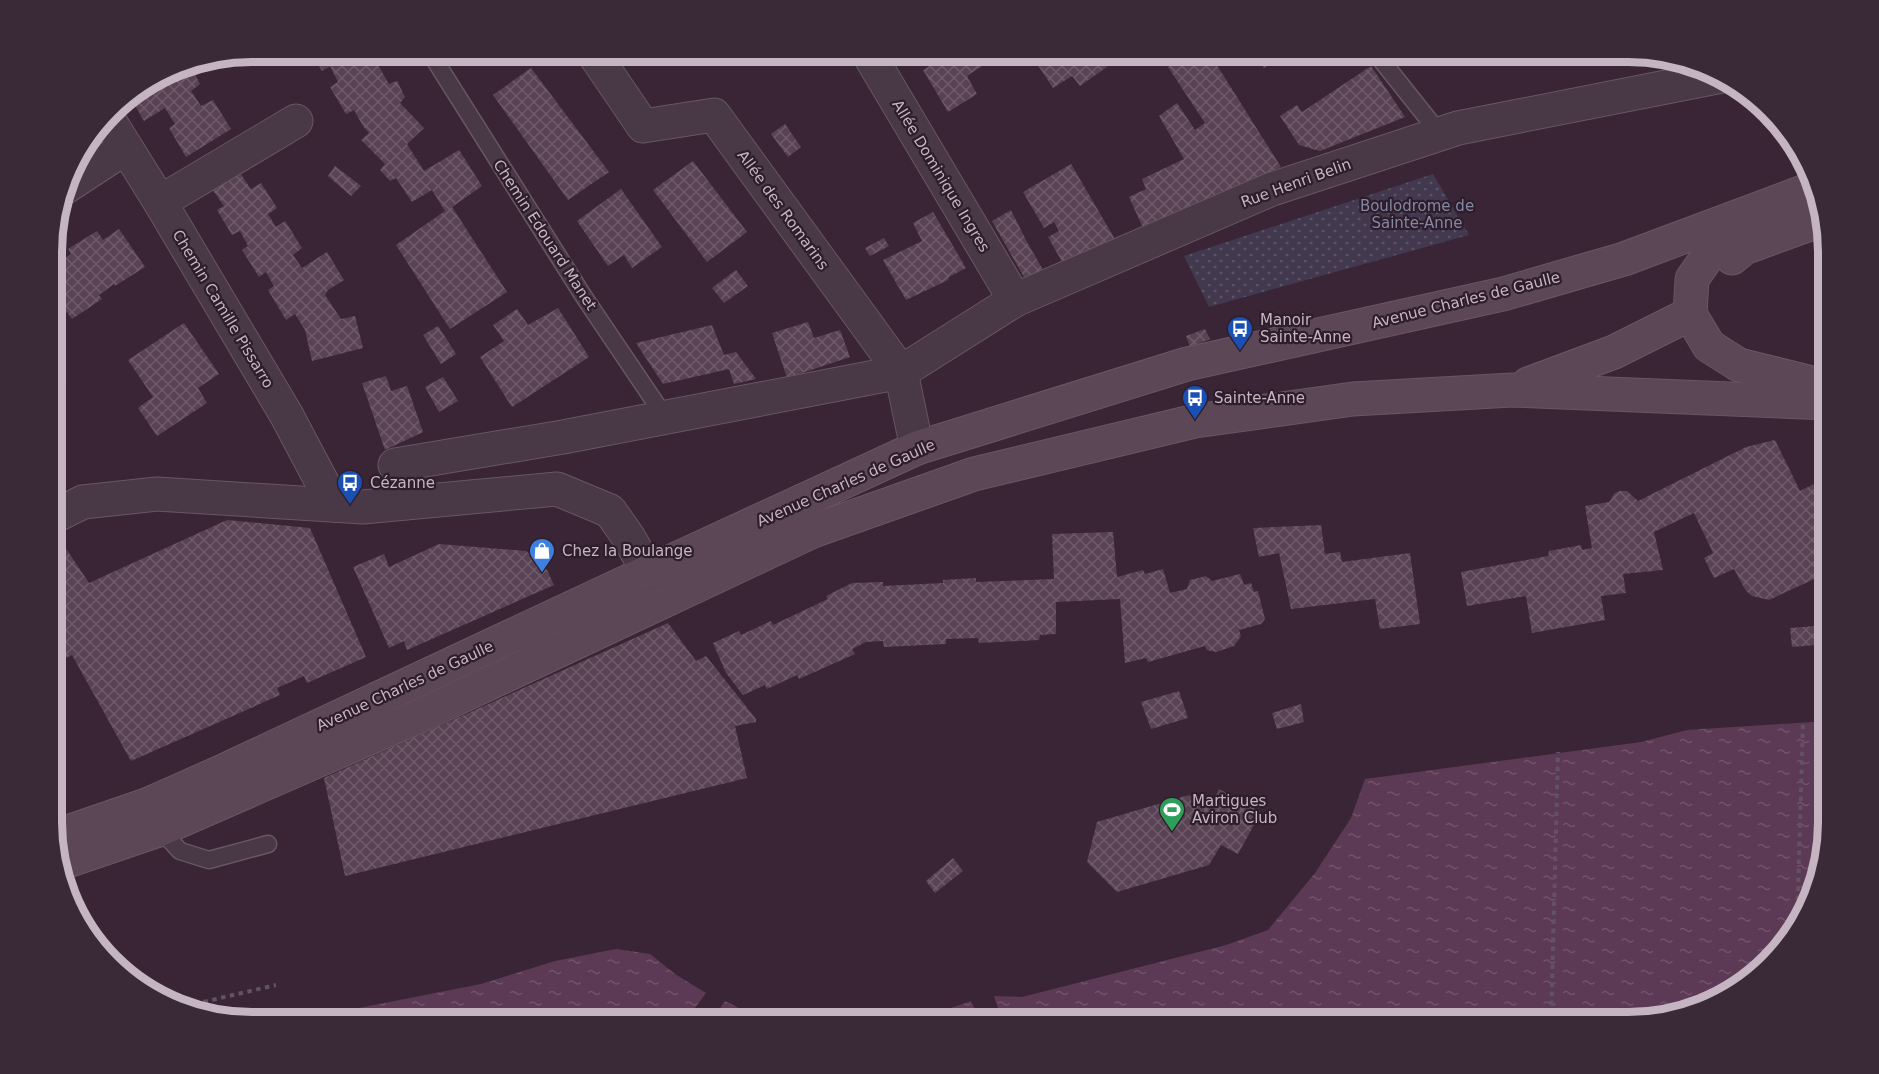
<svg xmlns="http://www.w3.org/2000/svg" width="1879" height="1074" viewBox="0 0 1879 1074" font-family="'DejaVu Sans',sans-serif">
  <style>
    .park { fill: url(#park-dots) }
    .water { fill: url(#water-ripples) }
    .building { fill: url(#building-cross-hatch) }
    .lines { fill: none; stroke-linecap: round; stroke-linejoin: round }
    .service-casing { stroke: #675764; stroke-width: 19 }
    .minor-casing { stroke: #675764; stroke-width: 35 }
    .tertiary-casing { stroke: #675764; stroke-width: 35 }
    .secondary-casing { stroke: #675764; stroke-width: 35 }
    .path { stroke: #605364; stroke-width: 4; stroke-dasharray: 4.5 4.5; stroke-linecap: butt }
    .service { stroke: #493846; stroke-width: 16 }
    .minor { stroke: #493846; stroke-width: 33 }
    .tertiary { stroke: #493846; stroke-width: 33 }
    .secondary { stroke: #5c4756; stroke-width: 33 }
    .labels { text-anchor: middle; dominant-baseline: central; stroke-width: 4.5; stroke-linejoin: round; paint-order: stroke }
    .street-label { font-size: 15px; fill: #c5b4c1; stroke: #2e1e2b }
    .park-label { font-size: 15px; fill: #8388a3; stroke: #2e1e2b }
    .poi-label { font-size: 15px; fill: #c5b4c1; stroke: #2e1e2b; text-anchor: start }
    .rim { fill: none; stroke: #c5b4c1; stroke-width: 8 }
  </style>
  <defs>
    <pattern id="park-dots" width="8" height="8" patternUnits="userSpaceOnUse" patternTransform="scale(1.5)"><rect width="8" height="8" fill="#42394f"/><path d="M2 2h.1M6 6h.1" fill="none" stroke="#5c5367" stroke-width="1.8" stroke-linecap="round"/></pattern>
    <pattern id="water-ripples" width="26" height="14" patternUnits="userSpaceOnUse" patternTransform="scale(1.5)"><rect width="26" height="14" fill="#5c3954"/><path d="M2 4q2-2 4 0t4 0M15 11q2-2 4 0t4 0" fill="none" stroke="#72536b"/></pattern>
    <pattern id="building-cross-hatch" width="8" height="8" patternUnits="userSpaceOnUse" patternTransform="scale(1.5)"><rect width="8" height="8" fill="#584254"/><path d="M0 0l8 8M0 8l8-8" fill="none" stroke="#6e5b6b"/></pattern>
  </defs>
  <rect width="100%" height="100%" fill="#392535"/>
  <path class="park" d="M1433,174l36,61 -260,72 -25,-51z"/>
  <g class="water">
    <path d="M1828,721v114l-27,87 -73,74 -88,27h-637l-9,-27 28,1 204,-52 42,-15 47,-57 36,-55 14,-39 276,-37 46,-12z"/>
    <path d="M616,949l34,5 25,20 31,19 -22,30h-402l199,-39 74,-23z"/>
    <path d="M725,1001l18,9 17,13h-50z"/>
    <path d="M971,1001l10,22h-74z"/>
  </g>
  <g class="building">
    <path d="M310,51h53l7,12 5,-3 14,24 8,-3 8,16 -5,6 24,25 -17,16 17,27 35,-21 23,36 -30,21 55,85 -57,37 -54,-84 49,-34 -13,-21 -20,12 -16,-24 -6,3 -10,-11 5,-6 -24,-24 8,-7 -6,-7 -9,-16 -8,4 -16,-27 8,-5 -8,-16 -8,5z"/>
    <path d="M659,51h27l-20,12z"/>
    <path d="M922,51h63l6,9 -24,16 10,18 -29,18 -25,-42 8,-5z"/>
    <path d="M1036,51h80l5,6 -41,29 -8,-10 -19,12 -22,-33z"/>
    <path d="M1194,51h14l73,116 -138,61 -14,-31 17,-8 -4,-10 42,-20 -25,-43 18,-13 18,27 10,-7 -37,-56z"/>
    <path d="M1220,51h17l-12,8z"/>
    <path d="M1251,51h36l-23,17z"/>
    <path d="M1407,51h33l-29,11z"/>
    <path d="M1371,66l34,51 -85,34 -21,-6 -19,-29 17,-11 5,7z"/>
    <path d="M172,68l5,10 15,-9 8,15 -9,7 10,15 12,-6 18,29 -45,28 -17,-29 6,-4 -10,-16 -21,13 -15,-26z"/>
    <path d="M531,68l78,104 -41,28 -75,-105z"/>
    <path d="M785,124l16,23 -13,10 -17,-23z"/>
    <path d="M693,161l54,71 -40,30 -54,-72z"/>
    <path d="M1071,164l48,82 -54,21 -17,-30 11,-6 -5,-9 -10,6 -21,-36z"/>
    <path d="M335,166l26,20 -10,10 -23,-20z"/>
    <path d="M240,173l11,16 10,-6 16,25 -9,6 8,13 9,-6 17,27 -9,7 9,13 25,-16 17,28 -16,10 -3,5 16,24 14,-3 8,32 -51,13 -7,-31 -10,-16 -9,6 -18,-30 6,-4 -8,-14 -7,5 -17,-27 6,-4 -8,-15 -8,4 -15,-25 7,-4 -12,-17z"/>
    <path d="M621,189l41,58 -30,21 -8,-13 -16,11 -31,-45z"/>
    <path d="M1011,210l16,32 19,33 -21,4 -33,-58z"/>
    <path d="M933,212l33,56 -17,9 -1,3 -42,20 -23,-40 39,-19 -9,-18z"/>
    <path d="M119,229l26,38 -30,19 -1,-2 -15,11 3,4 -30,20 -5,-7 -14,10v-52l3,-2 -2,-2 17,-12 -3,-5 29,-18 6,9z"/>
    <path d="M884,238l5,8 -19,10 -5,-8z"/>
    <path d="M736,270l12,16 -24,17 -12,-15z"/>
    <path d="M558,308l31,49 -77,50 -32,-50 24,-16 -11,-16 24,-16 11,16z"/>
    <path d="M808,322l6,16 26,-8 10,27 -63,21 -15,-45z"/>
    <path d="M184,323l35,51 -21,14 9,15 -50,33 -19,-28 15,-11 -25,-37z"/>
    <path d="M712,325l12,30 12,-3 20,27 -22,5 -5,-15 -66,15 -27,-41z"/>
    <path d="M438,326l18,28 -15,10 -18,-29z"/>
    <path d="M1205,329l5,10 -20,8 -4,-11z"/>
    <path d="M386,376l5,15 16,-5 16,46 -38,18 -23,-67z"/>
    <path d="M443,377l15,24 -19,11 -14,-25z"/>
    <path d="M1775,440l25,51 28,-14v88l-8,4 3,6 -54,25 -17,-4 -6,-5 -12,-22 -20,9 -10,-20 9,-5 -19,-40 -40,19 9,38 -40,4 3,19 -25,3 4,24 -73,13 -6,-37 -59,10 -6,-34 87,-16 1,-5 32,-6 1,5 10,-2 -7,-42 24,-4 6,-9 5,-2h7l11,10 108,-54z"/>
    <path d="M227,520l83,8 56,129 -59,26 -3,-7 -27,12 3,7 -149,66 -59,-106 -19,9v-111l12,-6 24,36z"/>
    <path d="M1321,525l4,29 15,-2 2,10 68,-9 10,71 -40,5 -5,-30 -84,10 -12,-56 -20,4 -6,-29z"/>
    <path d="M1113,532l4,45 26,-7 2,4 18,-5 7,24 17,-4 3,-9 16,-4 6,5 28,-7 4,11 7,-2 3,9 4,-1 7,28 -4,5 -22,6 2,6 -7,10 -18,6 -9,-2 -2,-4 -57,16 -2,-4 -21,5 -5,-64 -64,3v32l-16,1 -1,5 -60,3 -1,-5 -32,1v5l-62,3 -1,-6 -17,1 -14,7 3,5 -56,25 -2,-4 -30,14 -2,-4 -22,10 -17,-22 -13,-30 26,-12 2,4 30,-14 2,4 55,-26 -2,-3 26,-13 31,-1v4l60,-3v-3l33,-2v4l78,-3 -2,-45z"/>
    <path d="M439,544l87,7 21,19 7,15 -147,65 -3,-9 -15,7 -36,-81 31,-13 5,13z"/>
    <path d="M668,623l28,38 10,-5 50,63v3l-21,4 12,52 -402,98 -21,-98z"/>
    <path d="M1828,625v19l-36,3 -2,-19z"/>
    <path d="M1179,691l9,27 -37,11 -10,-27z"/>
    <path d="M1301,704l3,18 -27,7 -5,-16z"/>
    <path d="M1219,789l42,23 -23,42 -17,-9 -12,20 -92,27 -30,-30 10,-40 92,-27 21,12z"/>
    <path d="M953,858l10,13 -28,22 -9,-12z"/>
  </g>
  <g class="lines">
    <defs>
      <g id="service">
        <path d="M429,51l155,246 81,120"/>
        <path d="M1374,51l66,83"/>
        <path d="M158,827l22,24 29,9 59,-16"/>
      </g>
      <g id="minor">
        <path d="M592,51l51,75 71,-11 187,257 16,76"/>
        <path d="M867,51l148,249"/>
        <path d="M107,117l53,85 127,214 47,89"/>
        <path d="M64,188l61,-40"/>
        <path d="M160,202l136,-81"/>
        <path d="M395,465l168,-28 338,-65 114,-72 257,-111 186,-61 264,-52"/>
      </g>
      <path id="tertiary" d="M53,517l30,-15 74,-8 206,13 194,-18 53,22 19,27 19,34 11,26"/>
      <g id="secondary">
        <path d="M1732,258l12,-10 77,-28"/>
        <path d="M1690,314l2,-35 23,-33 34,-14"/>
        <path d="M1690,314l19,32 30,19 89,22"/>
        <path d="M1528,384l86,-32 76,-38"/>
        <path d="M53,837l96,-33 72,-32 427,-200 269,-124 270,-84 316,-70 121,-35 187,-70"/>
        <path d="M59,864l100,-34 256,-112 398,-187 161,-57 221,-53 158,-22 159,-9 316,13"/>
      </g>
    </defs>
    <use href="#service" class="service-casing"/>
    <use href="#minor" class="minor-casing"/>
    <use href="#tertiary" class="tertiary-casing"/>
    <use href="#secondary" class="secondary-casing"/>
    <g class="path">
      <path d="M1797,927l6,-204"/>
      <path d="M186,1006l90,-21"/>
      <path d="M1551,1023l7,-271"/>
    </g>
    <use href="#service" class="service"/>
    <use href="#minor" class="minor"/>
    <use href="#tertiary" class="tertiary"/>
    <use href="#secondary" class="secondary"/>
  </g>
  <defs>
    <symbol id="bus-pin" viewBox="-11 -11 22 30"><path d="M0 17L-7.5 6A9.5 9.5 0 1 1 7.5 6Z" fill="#1a4fb4" stroke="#2e1e2b"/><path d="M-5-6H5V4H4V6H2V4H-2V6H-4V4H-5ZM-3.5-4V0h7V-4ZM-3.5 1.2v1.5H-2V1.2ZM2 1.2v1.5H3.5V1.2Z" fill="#fff"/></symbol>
    <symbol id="shop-pin" viewBox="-11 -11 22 30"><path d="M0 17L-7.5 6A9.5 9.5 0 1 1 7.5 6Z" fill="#3f7fe0" stroke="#2e1e2b"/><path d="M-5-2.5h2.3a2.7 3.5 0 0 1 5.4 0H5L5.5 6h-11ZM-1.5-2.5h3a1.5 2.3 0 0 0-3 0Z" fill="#fff"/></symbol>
    <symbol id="stadium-pin" viewBox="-11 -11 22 30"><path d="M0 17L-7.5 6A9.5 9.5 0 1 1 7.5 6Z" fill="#2e9e5b" stroke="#2e1e2b"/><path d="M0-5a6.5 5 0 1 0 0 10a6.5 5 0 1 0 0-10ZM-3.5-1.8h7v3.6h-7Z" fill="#fff"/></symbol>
  </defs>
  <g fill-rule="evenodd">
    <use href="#bus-pin" x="1225" y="314" width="30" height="40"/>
    <use href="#bus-pin" x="1180" y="383" width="30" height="40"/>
    <use href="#bus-pin" x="335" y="468" width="30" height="40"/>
    <use href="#shop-pin" x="527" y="536" width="30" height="40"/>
    <use href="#stadium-pin" x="1157" y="795" width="30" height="40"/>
  </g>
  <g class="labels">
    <g class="street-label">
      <text transform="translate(941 176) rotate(59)">Allée Dominique Ingres</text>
      <text transform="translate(1296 183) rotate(-20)">Rue Henri Belin</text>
      <text transform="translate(783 210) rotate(54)">Allée des Romarins</text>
      <text transform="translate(545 235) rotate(57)">Chemin Edouard Manet</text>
      <text transform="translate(1466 300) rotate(-14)">Avenue Charles de Gaulle</text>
      <text transform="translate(223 309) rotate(59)">Chemin Camille Pissarro</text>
      <text transform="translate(846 483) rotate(-24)">Avenue Charles de Gaulle</text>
      <text transform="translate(405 686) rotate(-25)">Avenue Charles de Gaulle</text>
    </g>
    <g class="park-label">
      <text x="1417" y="206">Boulodrome de<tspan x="1417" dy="17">Sainte-Anne</tspan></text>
    </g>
    <g class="poi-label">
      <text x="1260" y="320">Manoir<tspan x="1260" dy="17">Sainte-Anne</tspan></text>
      <text x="1214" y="398">Sainte-Anne</text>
      <text x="370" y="483">Cézanne</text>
      <text x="562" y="551">Chez la Boulange</text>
      <text x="1192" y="801">Martigues<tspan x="1192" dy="17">Aviron Club</tspan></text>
    </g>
  </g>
  <path d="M0 0H1879V1074H0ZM252 62H1628A190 190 0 0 1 1818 252V822A190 190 0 0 1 1628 1012H252A190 190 0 0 1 62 822V252A190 190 0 0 1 252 62Z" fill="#3a2a37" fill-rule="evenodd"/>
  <path class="rim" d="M252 62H1628A190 190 0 0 1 1818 252V822A190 190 0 0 1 1628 1012H252A190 190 0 0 1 62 822V252A190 190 0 0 1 252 62Z"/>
</svg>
